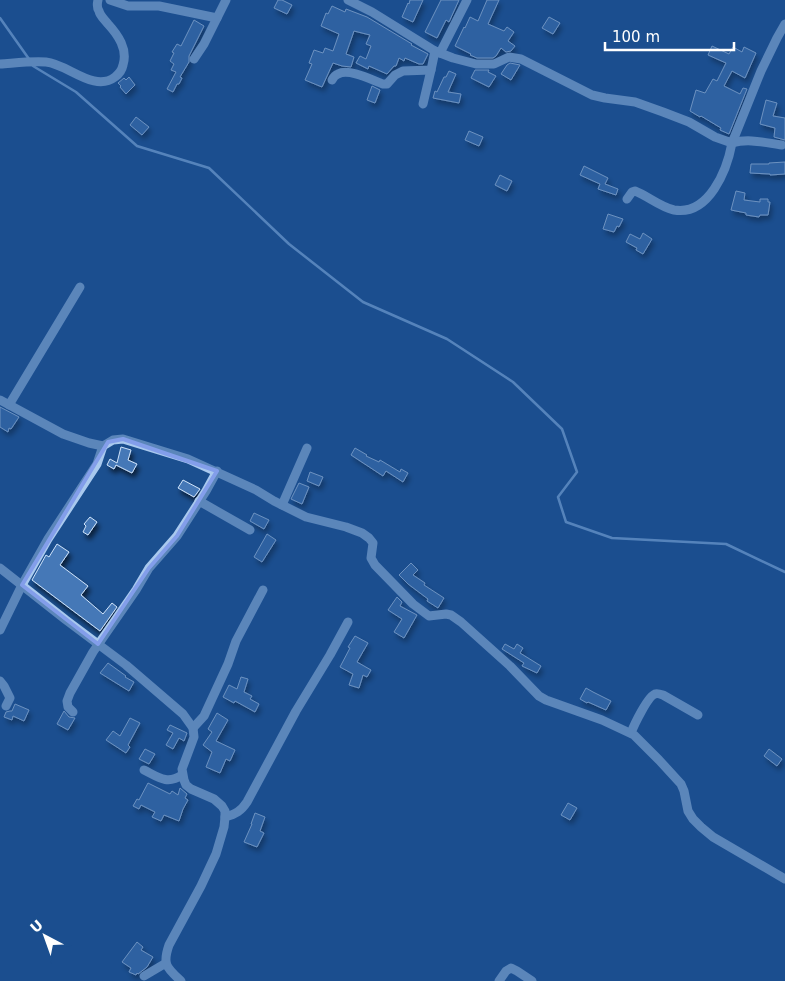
<svg xmlns="http://www.w3.org/2000/svg" width="785" height="981" viewBox="0 0 785 981" font-family="'DejaVu Sans',sans-serif">
  <style>
    .lines { fill: none; stroke-linecap: round; stroke-linejoin: round }
    .stream { stroke: #9cc4f0; stroke-width: 2.5 }
    .building { fill: #4478b7; stroke: #cfe3fa; filter: url(#shadow) }
    .minor { stroke: #a9c9ee; stroke-width: 9 }
    .marked { fill: none; stroke: #839eea; stroke-width: 4; stroke-linejoin: round }
  </style>
  <defs>
    <filter id="shadow"><feDropShadow dx="2.5" dy="4.5" stdDeviation="2.5" flood-color="#0009"/></filter>
  </defs>
  <rect width="100%" height="100%" fill="#1b4f8f"/>
  <g class="lines">
    <g class="stream">
      <path d="M0,18l29,41"/>
      <path d="M32,64l1,2 43,26 61,54 72,22 80,76 74,58 84,37 66,43 49,47 15,43 -19,25 8,25 46,16 114,6 59,28"/>
    </g>
  </g>
  <g class="building">
    <path d="M278,0h4l10,5 -5,9 -13,-6z"/>
    <path d="M410,0h13l-10,22 -11,-5 6,-14 1,1z"/>
    <path d="M441,0h18l-10,22 -3,-2 -9,18 -12,-6z"/>
    <path d="M487,0h12l-11,24 16,7 3,-4 7,5 -6,9 7,5 -4,5 -5,1 -5,-4 -5,8 -3,2h-16l-7,-3 1,-1 -16,-8 9,-19 1,1 5,-11 8,4z"/>
    <path d="M332,6l13,6 1,-3 21,8 45,27 -1,1 17,9 -5,10h-4l-14,-6 -1,3 -5,-3 -3,8h-2l-7,8 -18,-8 -1,3 -12,-6 4,-7 6,3 5,-13 -5,-2 4,-9 -16,-4 -8,23 8,3 -3,10 -9,-1 -9,-3 -11,24 -17,-7 7,-16 -3,-1 5,-13 9,3 2,-5 8,3 6,-17 -18,-8 5,-13 2,1z"/>
    <path d="M549,17l11,6 -7,11 -11,-6z"/>
    <path d="M194,20l10,6 -15,30v6l-9,15 2,1 -3,6h-2l-4,8 -6,-3 9,-17 -5,-2 3,-6 -4,-3 4,-8 -2,-1 5,-8 4,2z"/>
    <path d="M712,46l17,8 4,-7 9,5 2,-5 12,6 -11,25 -13,-7 -8,15 16,8 3,-6 4,1 -18,45 -9,-4 1,-2 -20,-12 -1,1 -10,-6 6,-21 9,3 8,-14 4,2 9,-18 -18,-8z"/>
    <path d="M510,63l10,2 -9,15 -10,-6 6,-9z"/>
    <path d="M475,70h14l-1,2 8,4 -7,11 -18,-9z"/>
    <path d="M449,71l7,3 -8,18 13,2 -2,9 -26,-5 2,-7 2,1 7,-15h2z"/>
    <path d="M129,77l6,8 -9,9 -6,-7 1,-1 -3,-3 6,-5 2,2z"/>
    <path d="M372,86l8,4 -5,13 -8,-3z"/>
    <path d="M766,100l11,3 -4,13 12,2v22l-11,-3 1,-9 -15,-4z"/>
    <path d="M136,117l13,10 -7,8 -12,-10z"/>
    <path d="M469,131l14,6 -4,9 -14,-6z"/>
    <path d="M785,162v12l-15,1v-1l-20,-1 1,-9h18v-1z"/>
    <path d="M584,166l24,12 -3,6 13,5 -2,6 -18,-6 2,-5 -20,-9z"/>
    <path d="M500,175l12,6 -5,10 -12,-6z"/>
    <path d="M736,191l9,2 -1,7 16,2v-3h8v3h2l-2,13h-8l-1,2 -13,-2v-2l-15,-3z"/>
    <path d="M608,214l15,5 -4,8 -2,-1 -3,6 -11,-3z"/>
    <path d="M643,233l9,6 -9,15 -7,-4 1,-2 -11,-6 4,-8 10,5z"/>
    <path d="M0,407l19,10 -8,12 -2,-1 -1,4 -8,-5z"/>
    <path d="M121,447l10,3 -3,10 9,4 -5,9 -16,-8 -2,4 -7,-4 3,-6 7,4z"/>
    <path d="M355,448l12,7 -1,1 13,6 1,-2 20,12 1,-3 7,4 -5,9 -17,-11 -3,5 -32,-21z"/>
    <path d="M310,472l13,5 -4,9 -12,-5z"/>
    <path d="M183,480l17,9 -6,8 -16,-9z"/>
    <path d="M299,483l10,4 -7,17 -11,-5z"/>
    <path d="M254,513l15,7 -5,9 -14,-8z"/>
    <path d="M90,517l7,5 -9,13 -5,-3 3,-6 -2,-2z"/>
    <path d="M267,534l9,6 -14,22 -8,-5z"/>
    <path d="M57,544l12,8 -9,13 28,21 -7,9 22,19 9,-11 5,4 -17,24 -68,-51 14,-25 3,2z"/>
    <path d="M411,563l7,7 -5,5 12,8 -1,2 20,13 -6,10 -11,-7 1,-2 -20,-15 -9,-9z"/>
    <path d="M397,597l5,5 -2,4 17,9 -13,23 -10,-6 8,-13 -14,-9z"/>
    <path d="M355,636l13,7 -11,19 14,8 -4,7 -4,-2 -4,13 -10,-3 4,-11 -13,-7 10,-19 -2,-1z"/>
    <path d="M505,644l9,5 3,-5 6,4 -3,5 21,13 -4,7 -15,-7 2,-3 -22,-14z"/>
    <path d="M108,663l18,13 -1,1 9,5 -5,9 -29,-18z"/>
    <path d="M241,677l7,2 -4,13 8,4 -2,3 9,5 -4,8 -20,-11 -1,2 -11,-6 6,-12 8,4z"/>
    <path d="M586,688l7,4 18,9 -5,9 -18,-8 -1,1 -7,-4z"/>
    <path d="M15,704l14,6 -5,11 -11,-5 -1,4 -8,-3 2,-5 4,-1h2z"/>
    <path d="M64,711l5,6 6,1 -7,12 -11,-6z"/>
    <path d="M217,713l11,7 -12,21 19,9 -5,11 -4,-2 -6,14 -14,-6 6,-15 -9,-7 9,-13 -4,-3z"/>
    <path d="M130,718l10,5 -12,22 2,2 -4,6 -20,-13 7,-9 7,5z"/>
    <path d="M170,725l17,8 -3,8 -5,-3 -6,11 -7,-4 7,-12 -6,-3z"/>
    <path d="M145,749l10,5 -6,10 -10,-5z"/>
    <path d="M769,749l13,10 -5,7 -13,-10z"/>
    <path d="M148,783l22,11 2,-3 6,4 2,-7 7,6 -2,4 3,2 -5,9 -4,12 -15,-6 -3,6 -9,-4 3,-5 -14,-7 -2,4 -6,-3 4,-7 2,1z"/>
    <path d="M568,803l9,5 -7,12 -9,-5z"/>
    <path d="M255,813l10,4 -5,14 4,2 -7,14 -13,-5 8,-18h-1z"/>
    <path d="M137,942l6,5 -2,3 12,7 -6,10 -9,7 -1,-1 -1,2 -7,-3 2,-4 -9,-6z"/>
  </g>
  <g class="lines">
    <g class="minor">
      <path d="M110,0l18,6h31l58,12"/>
      <path d="M348,0l24,12 63,39 18,7 23,6h18l15,-7 12,2 71,36 13,3 30,4 28,10 26,10 26,15 17,6 29,-72 16,-33 8,-14"/>
      <path d="M440,53l27,-53"/>
      <path d="M194,59l10,-15 22,-44"/>
      <path d="M0,64c15,-1 31,-3 46,-2 22,2 48,31 69,15 4,-3 7,-7 8,-12 5,-16 -5,-30 -15,-41 -3,-4 -8,-8 -9,-13 -2,-3 -2,-7 -1,-11"/>
      <path d="M332,80c1,-2 3,-5 6,-6 11,-6 34,6 45,10h4l8,-9 8,-4 28,-1 4,-19"/>
      <path d="M423,104l8,-34"/>
      <path d="M627,199l5,-7 3,-1c13,5 25,16 39,19 35,6 53,-40 58,-67 17,-5 34,0 50,2"/>
      <path d="M0,400l63,34 26,9 14,3 10,-6 10,-1 65,20 68,31 18,11 32,16 40,10 16,6 7,5 4,5 -2,15 4,7 38,39 16,12 17,-2 5,1 10,7 49,44 29,30 7,4 56,20 32,15 25,25 22,24 3,7 4,20 5,8 8,8 12,10 72,42"/>
      <path d="M9,405l71,-118"/>
      <path d="M199,501l51,29"/>
      <path d="M282,505l25,-57"/>
      <path d="M0,568l66,52 60,45 57,49 10,14 1,9 -12,32 2,11 2,5 5,4 23,10 8,7 3,5v6l-1,10 -8,27 -15,32 -32,59c-7,20 -2,23 12,36"/>
      <path d="M0,630l22,-45 26,-46 49,-75 6,-18"/>
      <path d="M0,681l4,5 6,12 -4,8"/>
      <path d="M73,712l-5,-5 -1,-6 3,-8 23,-41 43,-62 13,-22 28,-32 29,-45 11,-20"/>
      <path d="M193,728l11,-12 24,-52 8,-23 27,-51"/>
      <path d="M631,733c3,-8 17,-37 24,-39 2,-1 5,0 8,1l35,20"/>
      <path d="M144,770c14,7 23,15 38,5"/>
      <path d="M225,817c11,-3 16,-6 22,-15l49,-91 34,-56 18,-33"/>
      <path d="M144,976l22,-13"/>
      <path d="M499,981l7,-10 5,-3 6,3 15,10"/>
    </g>
  </g>
  <path d="M0 0H785V981H0ZM123,439l94,32 -40,65 -28,32 -51,76 -76,-59 86,-143z" fill="#1b4f8f" fill-opacity=".55" fill-rule="evenodd"/>
  <path class="marked" d="M123,439l94,32 -40,65 -28,32 -51,76 -76,-59 86,-143z"/>
  <g transform="translate(45 936) rotate(319)" stroke="#1b4f8f" stroke-width="4" paint-order="stroke">
  <path d="M0-4L9 19L0 12L-9 19Z" fill="#ffffff"/>
  <text y="-8" font-size="14" font-weight="bold" text-anchor="middle" fill="#ffffff">U</text>
  </g>
  <path d="M605 42v8h129v-8" fill="none" stroke="#ffffff" stroke-width="2.5"/>
  <text x="612" y="42" font-size="15" fill="#ffffff" stroke="#1b4f8f" stroke-width="4" paint-order="stroke">100 m</text>
</svg>
